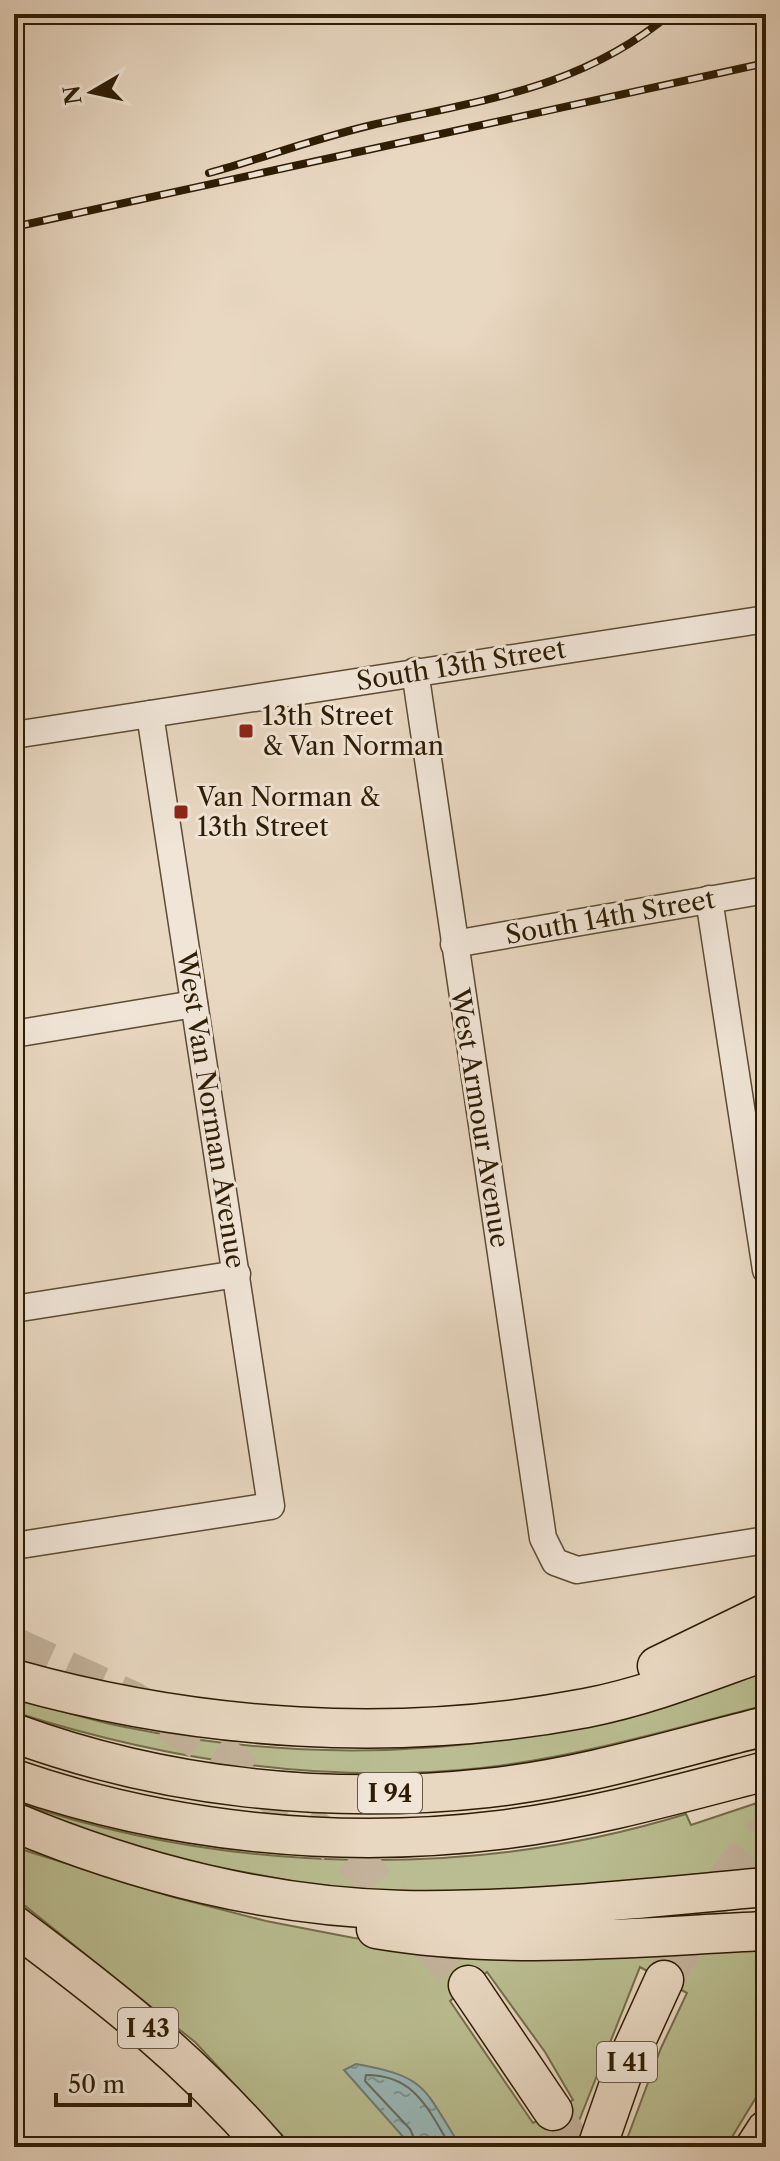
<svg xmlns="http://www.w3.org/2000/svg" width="780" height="2161" viewBox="0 0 780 2161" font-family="'Libre Caslon Text',serif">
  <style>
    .green { fill: #b9bd91; stroke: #746d4a; stroke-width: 2; fill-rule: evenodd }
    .water { fill: url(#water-ripples); stroke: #6e7a70; stroke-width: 2 }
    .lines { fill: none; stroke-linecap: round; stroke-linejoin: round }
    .shore { stroke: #636a5e; stroke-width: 2 }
    .highway-tunnel { stroke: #c3b29b; stroke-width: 38; stroke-dasharray: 38 19; stroke-linecap: butt }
    .minor-casing { stroke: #5c4c32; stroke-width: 29 }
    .highway-casing { stroke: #2e1d03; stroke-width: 41 }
    .minor { stroke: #f0e5d7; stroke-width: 26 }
    .highway { stroke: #e8d7c1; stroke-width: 38 }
    .rail-casing { stroke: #2e1d03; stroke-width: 8 }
    .rail { stroke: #f0e5d7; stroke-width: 5; stroke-dasharray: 15; stroke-linecap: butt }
    .poi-dot { fill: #8f2418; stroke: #f0e5d7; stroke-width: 3 }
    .labels { text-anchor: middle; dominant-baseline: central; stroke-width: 6; stroke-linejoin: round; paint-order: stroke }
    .shield { fill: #f0e5d7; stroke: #685943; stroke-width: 2 }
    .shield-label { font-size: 24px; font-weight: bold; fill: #2e1d03 }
    .street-label { font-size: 26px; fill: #2e1d03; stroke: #f0e5d7 }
    .poi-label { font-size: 26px; fill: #2e1d03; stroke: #f0e5d7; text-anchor: start }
  </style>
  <defs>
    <pattern id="water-ripples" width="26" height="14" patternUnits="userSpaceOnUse" patternTransform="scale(2)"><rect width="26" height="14" fill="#98b8b9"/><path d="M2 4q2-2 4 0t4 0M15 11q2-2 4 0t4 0" fill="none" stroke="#7c9594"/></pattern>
  </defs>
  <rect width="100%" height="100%" fill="#e8d7c1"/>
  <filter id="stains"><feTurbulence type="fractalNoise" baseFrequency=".0025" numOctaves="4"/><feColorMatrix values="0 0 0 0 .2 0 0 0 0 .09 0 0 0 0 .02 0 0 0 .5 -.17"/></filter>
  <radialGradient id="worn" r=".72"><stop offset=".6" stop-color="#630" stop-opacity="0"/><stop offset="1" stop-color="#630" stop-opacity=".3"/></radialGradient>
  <g class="green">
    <path d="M766,1667v38c-94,24 -188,52 -285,63 -158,17 -316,-8 -467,-56v-15c37,10 74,23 111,30 145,30 306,33 450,-2 64,-15 128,-39 191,-58z"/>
    <path d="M766,1800v70l-284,26 -157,-9 -142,-26 -169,-54 2,-5c212,72 456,78 670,12l5,11z"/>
    <path d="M14,1847l159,50 93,24 88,17 104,12 308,-6v137l-40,66h-102l37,-99 26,-55 -47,-26 -67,169 -12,11h-268l-98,-105 -181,-145zM487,1972l58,80 28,48 -40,23 -83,-122z"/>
  </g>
  <path class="water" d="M356,2064c73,13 67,24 105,83h-49l-68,-77z"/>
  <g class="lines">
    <path class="shore" d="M418,2147l-8,-18 -45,-48 1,-6c50,0 62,35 85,72"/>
    <g class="highway-tunnel">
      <path d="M14,1646l118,54 89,54 141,113 106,118"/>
      <path d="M664,1980c29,-52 61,-105 102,-148"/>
      <path d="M553,2111l20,36"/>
    </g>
    <defs>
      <g id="minor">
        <path d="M415,671l128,867 12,24 22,8 189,-30"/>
        <path d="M14,735l752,-116"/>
        <path d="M709,899l57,371"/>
        <path d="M454,944l312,-54"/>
        <path d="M14,1034l180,-30"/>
        <path d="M14,1309l223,-35"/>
        <path d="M14,1546l257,-40 -121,-792"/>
      </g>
      <g id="highway">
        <path d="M657,1666l109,-53"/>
        <path d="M14,1679c185,52 383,65 572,29 62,-12 121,-36 180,-57"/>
        <path d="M14,1733c150,55 314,72 473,55 95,-10 187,-39 279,-62"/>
        <path d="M14,1779c154,53 323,71 485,51 91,-11 179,-36 267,-59"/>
        <path d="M14,1822c122,51 256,85 389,88 121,2 242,-12 363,-23"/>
        <path d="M14,1925c95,71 173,132 252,222"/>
        <path d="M376,1929c129,22 260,8 390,2"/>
        <path d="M468,1985l85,126"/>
        <path d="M597,2147l30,-86 37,-81"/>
        <path d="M755,2147l11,-17"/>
      </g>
    </defs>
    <use href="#minor" class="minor-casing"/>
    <use href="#highway" class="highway-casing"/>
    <use href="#minor" class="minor"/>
    <use href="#highway" class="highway"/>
    <defs>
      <g id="rail">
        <path d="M209,173c54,-15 108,-35 163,-48 109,-25 209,-36 298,-111"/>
        <path d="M14,227l752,-164"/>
      </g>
    </defs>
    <use href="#rail" class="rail-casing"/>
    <use href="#rail" class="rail"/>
  </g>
  <g class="poi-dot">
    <rect x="238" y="723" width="16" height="16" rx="4"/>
    <rect x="173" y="804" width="16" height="16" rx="4"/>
  </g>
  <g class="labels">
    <g class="shield">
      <rect x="358" y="1773" width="64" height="40" rx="6"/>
      <rect x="118" y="2008" width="60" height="40" rx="6"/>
      <rect x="597" y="2042" width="60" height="40" rx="6"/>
    </g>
    <g class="shield-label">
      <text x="390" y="1793">I 94</text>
      <text x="148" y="2028">I 43</text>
      <text x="627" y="2062">I 41</text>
    </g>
    <g class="street-label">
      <text transform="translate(461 665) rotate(-9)">South 13th Street</text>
      <text transform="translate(610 917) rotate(-10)">South 14th Street</text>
      <text transform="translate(211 1110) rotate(81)">West Van Norman Avenue</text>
      <text transform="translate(480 1118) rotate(81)">West Armour Avenue</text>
    </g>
    <g class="poi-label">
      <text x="262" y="716">13th Street<tspan x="262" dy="30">&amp; Van Norman</tspan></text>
      <text x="197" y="797">Van Norman &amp;<tspan x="197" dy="30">13th Street</tspan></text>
    </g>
  </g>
  <rect width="780" height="2161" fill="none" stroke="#e8d7c1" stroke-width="48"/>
  <rect x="16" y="16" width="748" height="2129" fill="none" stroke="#2e1d03" stroke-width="4"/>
  <rect x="24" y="24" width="732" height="2113" fill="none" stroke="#2e1d03" stroke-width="2"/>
  <g transform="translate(92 92) rotate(261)" stroke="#f0e5d7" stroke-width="6" paint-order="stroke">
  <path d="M0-6L14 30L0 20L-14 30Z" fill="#2e1d03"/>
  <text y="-12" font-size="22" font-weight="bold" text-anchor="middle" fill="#2e1d03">N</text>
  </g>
  <path d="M56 2093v12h134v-12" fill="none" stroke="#2e1d03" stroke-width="4"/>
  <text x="68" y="2093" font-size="24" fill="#2e1d03" stroke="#f0e5d7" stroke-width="6" paint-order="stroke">50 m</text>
  <rect width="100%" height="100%" filter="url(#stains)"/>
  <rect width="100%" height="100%" fill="url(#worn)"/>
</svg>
